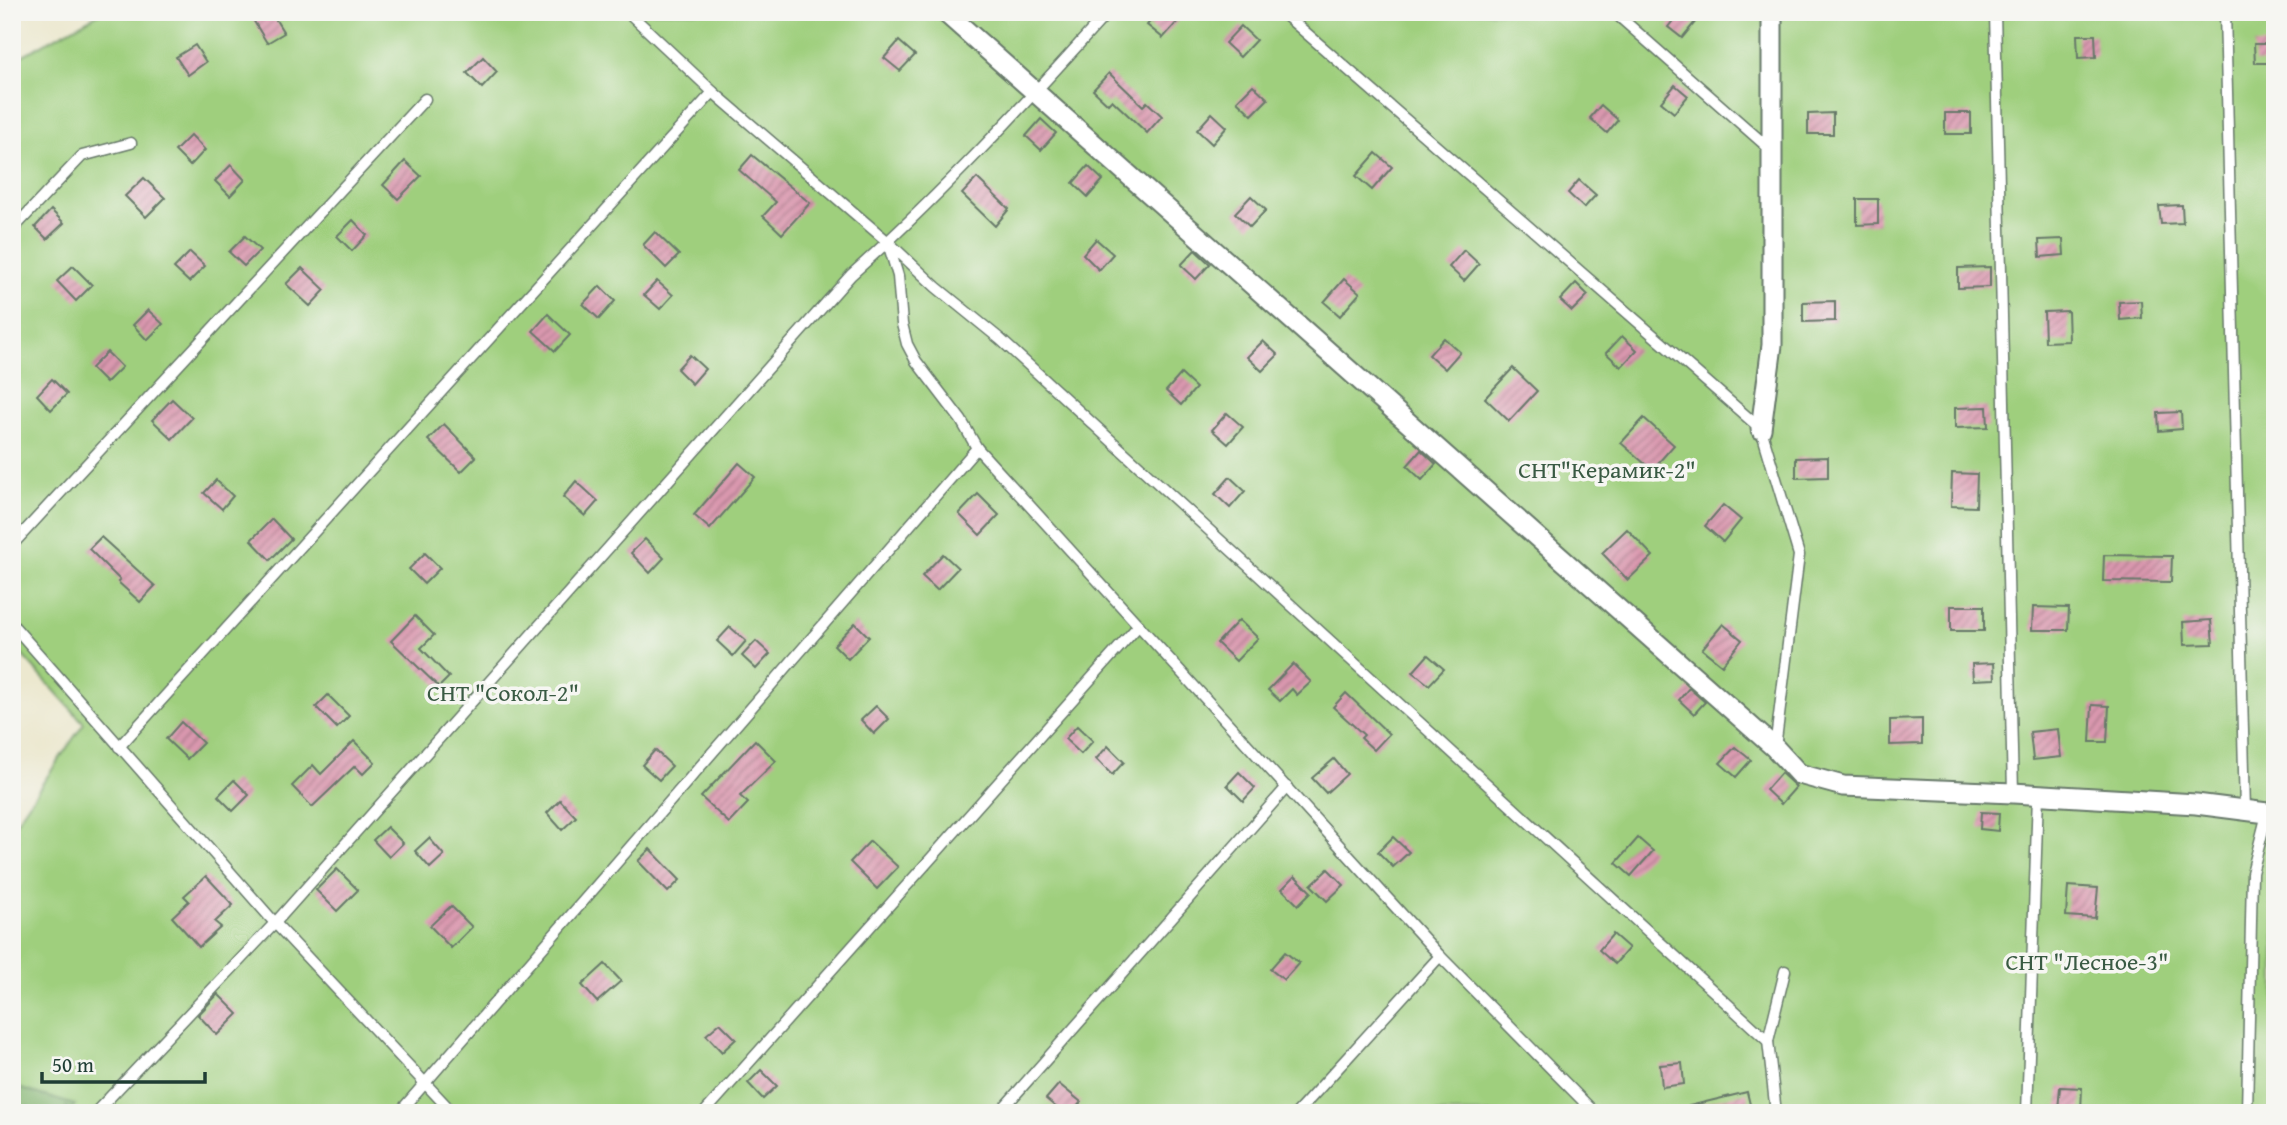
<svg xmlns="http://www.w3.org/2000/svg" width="2287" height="1125" viewBox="0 0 2287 1125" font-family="'Gentium Book Plus',serif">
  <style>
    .forest { fill: url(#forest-firs); stroke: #4f7850; stroke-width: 2 }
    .garden { fill: #9fcf7d; stroke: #5f8658; stroke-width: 2 }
    .building { fill: url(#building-hatch) }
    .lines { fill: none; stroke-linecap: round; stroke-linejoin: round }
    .lane-casing { stroke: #67796a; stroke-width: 13 }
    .street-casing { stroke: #67796a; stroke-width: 23 }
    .lane { stroke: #fff; stroke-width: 10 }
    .street { stroke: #fff; stroke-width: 19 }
    .labels { text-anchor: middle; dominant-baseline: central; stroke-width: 7; stroke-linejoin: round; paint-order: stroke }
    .park-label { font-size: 24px; fill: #395a43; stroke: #f6f6f2 }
  </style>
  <defs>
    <pattern id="forest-firs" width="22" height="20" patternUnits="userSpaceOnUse" patternTransform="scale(1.75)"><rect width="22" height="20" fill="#7fb26c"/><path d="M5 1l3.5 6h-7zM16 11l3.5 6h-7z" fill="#67925a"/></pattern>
    <pattern id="building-hatch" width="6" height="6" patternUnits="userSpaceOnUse" patternTransform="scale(1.75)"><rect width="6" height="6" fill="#da98af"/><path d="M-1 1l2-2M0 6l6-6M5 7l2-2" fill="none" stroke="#b07d8f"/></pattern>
  </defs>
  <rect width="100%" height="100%" fill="#f6f6f2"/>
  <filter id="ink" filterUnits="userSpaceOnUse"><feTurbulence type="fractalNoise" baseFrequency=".0143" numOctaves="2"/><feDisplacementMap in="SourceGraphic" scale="14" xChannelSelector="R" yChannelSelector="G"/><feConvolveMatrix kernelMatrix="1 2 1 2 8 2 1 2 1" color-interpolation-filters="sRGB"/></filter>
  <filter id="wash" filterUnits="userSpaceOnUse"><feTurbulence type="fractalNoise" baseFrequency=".00686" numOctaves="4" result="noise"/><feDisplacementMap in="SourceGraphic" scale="28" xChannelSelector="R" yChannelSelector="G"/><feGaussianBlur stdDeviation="1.57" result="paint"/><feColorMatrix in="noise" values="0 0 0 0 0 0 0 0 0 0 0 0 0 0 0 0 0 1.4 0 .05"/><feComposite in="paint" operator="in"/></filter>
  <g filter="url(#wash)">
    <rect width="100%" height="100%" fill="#ece8cf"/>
    <path class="forest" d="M12,1086l64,19 -8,8h-56z"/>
    <path class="garden" d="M102,12h2173v1101h-2207l7,-8 -63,-19v-258l72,-105 -72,-79v-583z"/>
    <g id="blocks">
      <g class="building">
        <path d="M262,12h9l13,21 -17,10 -15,-25z"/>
        <path d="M1158,12h28l-23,26 -16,-13z"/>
        <path d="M1680,12h6l10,9 -14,17 -14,-11z"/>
        <path d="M1241,26l15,14 -16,17 -15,-14z"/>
        <path d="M2077,35h18l1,22 -18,1z"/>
        <path d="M899,41l16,14 -15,16 -16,-13z"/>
        <path d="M2254,44h21v19h-20z"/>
        <path d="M195,45l11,17 -18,13 -12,-18z"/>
        <path d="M483,57l14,15 -15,16 -15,-15z"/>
        <path d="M1109,73l34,33 4,-4 15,14 -15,17 -35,-33 -4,4 -15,-14z"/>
        <path d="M1253,85l15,14 -16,16 -15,-14z"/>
        <path d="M1675,85l13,11 -14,17 -13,-11z"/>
        <path d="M1601,105l17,15 -11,13 -17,-15z"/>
        <path d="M1212,113l15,14 -15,17 -15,-14z"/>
        <path d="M1833,113v21h-25v-20z"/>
        <rect x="1945" y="113" width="26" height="21"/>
        <path d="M1041,119l15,14 -15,17 -15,-14z"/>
        <path d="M191,135l14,15 -15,16 -15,-15z"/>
        <path d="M1376,153l16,14 -20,23 -16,-14z"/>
        <path d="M752,155l58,48 -28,31 -19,-18 13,-14 -37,-32z"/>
        <path d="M405,161l16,15 -23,23 -15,-14z"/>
        <path d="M231,165l14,15 -15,16 -15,-15z"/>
        <path d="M1088,166l15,14 -15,17 -15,-14z"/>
        <path d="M144,178l21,20 -19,19 -21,-21z"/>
        <path d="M977,178l32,31 -14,17 -33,-32z"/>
        <path d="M1579,180l17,15 -12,13 -16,-15z"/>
        <path d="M1251,196l15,14 -16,17 -15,-14z"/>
        <path d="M1857,199h21v25l-21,1z"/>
        <path d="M2182,205l1,18 -22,1 -2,-18z"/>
        <path d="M51,210l13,13 -17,16 -12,-12z"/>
        <path d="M353,220l14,15 -15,16 -15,-15z"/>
        <path d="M655,232l24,23 -13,13 -23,-23z"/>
        <path d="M245,236l15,14 -16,16 -15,-14z"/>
        <path d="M1096,239l17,15 -14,16 -16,-16z"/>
        <path d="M2063,239l1,16 -24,2 -1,-17z"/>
        <path d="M1195,250l15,14 -14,15 -15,-14z"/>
        <path d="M1464,250l15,14 -15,17 -15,-14z"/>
        <path d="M190,252l15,14 -16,16 -15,-14z"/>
        <path d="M73,266l19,19 -16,16 -19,-20z"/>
        <path d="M1990,267v20l-32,1v-20z"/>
        <path d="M302,268l23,22 -15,16 -24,-22z"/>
        <path d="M1344,279l16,14 -20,23 -16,-14z"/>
        <path d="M657,281l16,14 -13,14 -16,-14z"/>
        <path d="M1576,283l12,12 -16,16 -12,-11z"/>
        <path d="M600,286l15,15 -16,18 -16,-15z"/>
        <path d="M1835,301v20l-32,1v-20z"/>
        <path d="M2141,301l1,17 -22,2 -1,-18z"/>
        <path d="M148,310l15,14 -16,16 -14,-15z"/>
        <path d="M2068,311l1,30 -24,1 -1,-30z"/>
        <path d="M548,314l22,21 -15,16 -22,-20z"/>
        <path d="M1622,336l15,14 -16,17 -15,-14z"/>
        <path d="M1444,338l16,14 -15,17 -16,-14z"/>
        <path d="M1263,341l15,14 -16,16 -15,-14z"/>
        <path d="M107,352l15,15 -16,16 -15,-15z"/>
        <path d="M690,355l15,14 -13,15 -15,-15z"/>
        <path d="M1513,368l24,23 -28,30 -24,-23z"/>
        <path d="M1181,374l15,14 -15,17 -15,-14z"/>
        <path d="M52,379l15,15 -16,16 -14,-15z"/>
        <path d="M172,399l20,19 -20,21 -20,-19z"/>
        <path d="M1987,407l1,20 -33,1v-20z"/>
        <path d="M2181,412l1,17 -23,2 -1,-18z"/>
        <path d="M1227,413l16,14 -15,17 -16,-14z"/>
        <path d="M1644,418l30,27 -22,25 -31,-27z"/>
        <path d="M444,424l32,33 -15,15 -33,-32z"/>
        <path d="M1421,450l15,14 -14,16 -15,-14z"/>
        <path d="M1828,457v20l-32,1v-20z"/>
        <path d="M739,463l16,14 -45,52 -16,-14z"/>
        <path d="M1952,473l25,1 -1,33 -25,-1z"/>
        <path d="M1230,477l15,14 -15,17 -15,-14z"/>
        <path d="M216,480l17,16 -11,13 -18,-16z"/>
        <path d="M576,481l22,20 -13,15 -22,-19z"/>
        <path d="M978,494l21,21 -19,20 -21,-21z"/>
        <path d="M1723,505l18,15 -18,22 -18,-16z"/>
        <path d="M272,519l19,20 -21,21 -19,-20z"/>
        <path d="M1627,529l26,27 -25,24 -26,-27z"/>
        <path d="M101,537l54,49 -15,16 -22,-20 2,-2 -31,-31z"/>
        <path d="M645,539l19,19 -14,15 -19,-20z"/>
        <path d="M425,553l15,15 -16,16 -15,-15z"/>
        <path d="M943,554l15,14 -21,22 -15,-14z"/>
        <path d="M2104,555l68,1 -1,26 -68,-1z"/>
        <rect x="1951" y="606" width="33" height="25"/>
        <path d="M2033,607l36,1 -1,22h-36z"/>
        <path d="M415,616l19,19 -13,13 28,29 -10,10 -48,-46z"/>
        <path d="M1239,620l19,18 -22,23 -19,-18z"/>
        <path d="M2211,620l2,24 -29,1 -1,-23z"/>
        <path d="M855,623l14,14 -21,22 -14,-14z"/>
        <path d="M1723,624l19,16 -20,25 -20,-16z"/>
        <path d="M730,627l16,14 -13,15 -16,-15z"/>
        <path d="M756,641l14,13 -14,15 -14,-13z"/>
        <path d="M1428,655l16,14 -15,16 -16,-13z"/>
        <path d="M1994,663l1,16 -22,1 -1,-16z"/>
        <path d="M1293,664l18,18 -14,13 -5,-6 -12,12 -12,-11z"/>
        <path d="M1689,688l16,14 -11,12 -15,-14z"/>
        <path d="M1346,693l43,41 -15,16 -13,-12 3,-3 -31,-28z"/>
        <path d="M328,695l21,21 -12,12 -21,-21z"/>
        <path d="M2092,705l17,1 -2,36h-17z"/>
        <path d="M876,706l13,13 -15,15 -13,-14z"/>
        <path d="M1922,719v25l-32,1v-25z"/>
        <path d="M181,722l22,21 -16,16 -21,-20z"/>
        <path d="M1077,726l16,15 -12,13 -16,-15z"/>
        <path d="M2058,729l3,28 -28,3 -3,-28z"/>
        <path d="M755,740l21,21 -36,35 8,7 -19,20 -28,-26z"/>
        <path d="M354,741l21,21 -12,12 -8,-8 -43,41 -20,-21 21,-21 8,9z"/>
        <path d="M1108,746l16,16 -12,13 -16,-16z"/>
        <path d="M1735,747l16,13 -15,17 -16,-14z"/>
        <path d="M655,750l17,16 -13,14 -17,-15z"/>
        <path d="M1334,759l13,15 -21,19 -14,-15z"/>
        <path d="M1239,772l16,16 -12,13 -16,-16z"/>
        <path d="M1781,773l15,14 -15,17 -15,-14z"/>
        <path d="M234,780l15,15 -16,16 -15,-15z"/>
        <path d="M560,800l16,17 -14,13 -15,-17z"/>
        <path d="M1981,812l18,1 -1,18 -18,-2z"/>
        <path d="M387,827l16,16 -14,14 -16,-17z"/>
        <path d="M1393,837l16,15 -16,15 -15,-15z"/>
        <path d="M429,838l15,17 -14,13 -15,-17z"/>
        <path d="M1638,838l15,13 -22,25 -15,-13z"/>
        <path d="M870,841l28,26 -21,22 -27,-27z"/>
        <path d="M650,849l30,31 -12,12 -30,-31z"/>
        <path d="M337,869l21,21 -21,21 -21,-21z"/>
        <path d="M1328,869l16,16 -17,16 -16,-16z"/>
        <path d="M206,876l27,29 -18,17 6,5 -22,20 -27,-30 17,-16 -5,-5z"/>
        <path d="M1295,876l16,16 -13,13 -16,-16z"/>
        <path d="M2068,886l30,2 -3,30 -29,-2z"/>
        <path d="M451,906l21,21 -21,21 -21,-22z"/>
        <path d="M1613,934l16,14 -14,16 -16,-14z"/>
        <path d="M1285,952l14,11 -15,17 -14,-11z"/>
        <path d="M605,964l16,17 -24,21 -15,-17z"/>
        <path d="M218,994l20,20 -21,21 -19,-20z"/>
        <path d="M720,1023l16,16 -14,13 -16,-17z"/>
        <path d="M1682,1063l2,21 -22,3 -2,-22z"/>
        <path d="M761,1070l16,16 -14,13 -15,-16z"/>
        <path d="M1059,1084l22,18 -9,11h-9l-17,-14z"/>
        <path d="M2060,1087l22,1 -1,23 -23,-1z"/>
        <path d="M1747,1092l5,21h-62l-1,-7z"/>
      </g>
    </g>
  </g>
  <g filter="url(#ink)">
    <use href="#blocks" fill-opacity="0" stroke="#67796a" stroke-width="2"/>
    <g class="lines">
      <defs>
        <g id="lane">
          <path d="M628,12l85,80 175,150 48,45 64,52 768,702 8,72"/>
          <path d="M1282,12l479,417 38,126 -24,193"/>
          <path d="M1614,12l157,138"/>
          <path d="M1995,12l18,781"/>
          <path d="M2225,12l20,799"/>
          <path d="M12,230l70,-74 49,-13"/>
          <path d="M888,243l10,33 4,48 5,20 9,17 45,59 16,28 463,508 155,157"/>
          <path d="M12,545l413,-446"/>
          <path d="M12,624l263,299 178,190"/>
          <path d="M119,747l594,-655"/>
          <path d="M1768,1041l17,-70"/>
          <path d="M95,1113l180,-190 576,-648c91,-81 175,-172 257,-263"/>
          <path d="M399,1113l578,-665"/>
          <path d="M704,1113l435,-488"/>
          <path d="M999,1113l288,-326"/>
          <path d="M1297,1113l143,-157"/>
          <path d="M2027,1113l11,-318"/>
          <path d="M2247,1113l5,-240 15,-59"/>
        </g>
        <g id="street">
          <path d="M945,12l830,736 24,26 44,12 170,7 183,11 79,10"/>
          <path d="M1761,429l11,-84v-333"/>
        </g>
      </defs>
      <use href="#lane" class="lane-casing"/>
      <use href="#street" class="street-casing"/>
      <use href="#lane" class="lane"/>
      <use href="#street" class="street"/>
    </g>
  </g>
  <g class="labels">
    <g class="park-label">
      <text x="1607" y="469">СНТ"Керамик-2"</text>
      <text x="503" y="692">СНТ "Сокол-2"</text>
      <text x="2087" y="961">СНТ "Лесное-3"</text>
    </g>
  </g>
  <rect width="2287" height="1125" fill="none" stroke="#f6f6f2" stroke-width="42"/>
  <path d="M42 1072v10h163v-10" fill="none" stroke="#1f3d34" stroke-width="3.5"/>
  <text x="52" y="1072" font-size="21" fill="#1f3d34" stroke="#f6f6f2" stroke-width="5" paint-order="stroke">50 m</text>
</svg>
